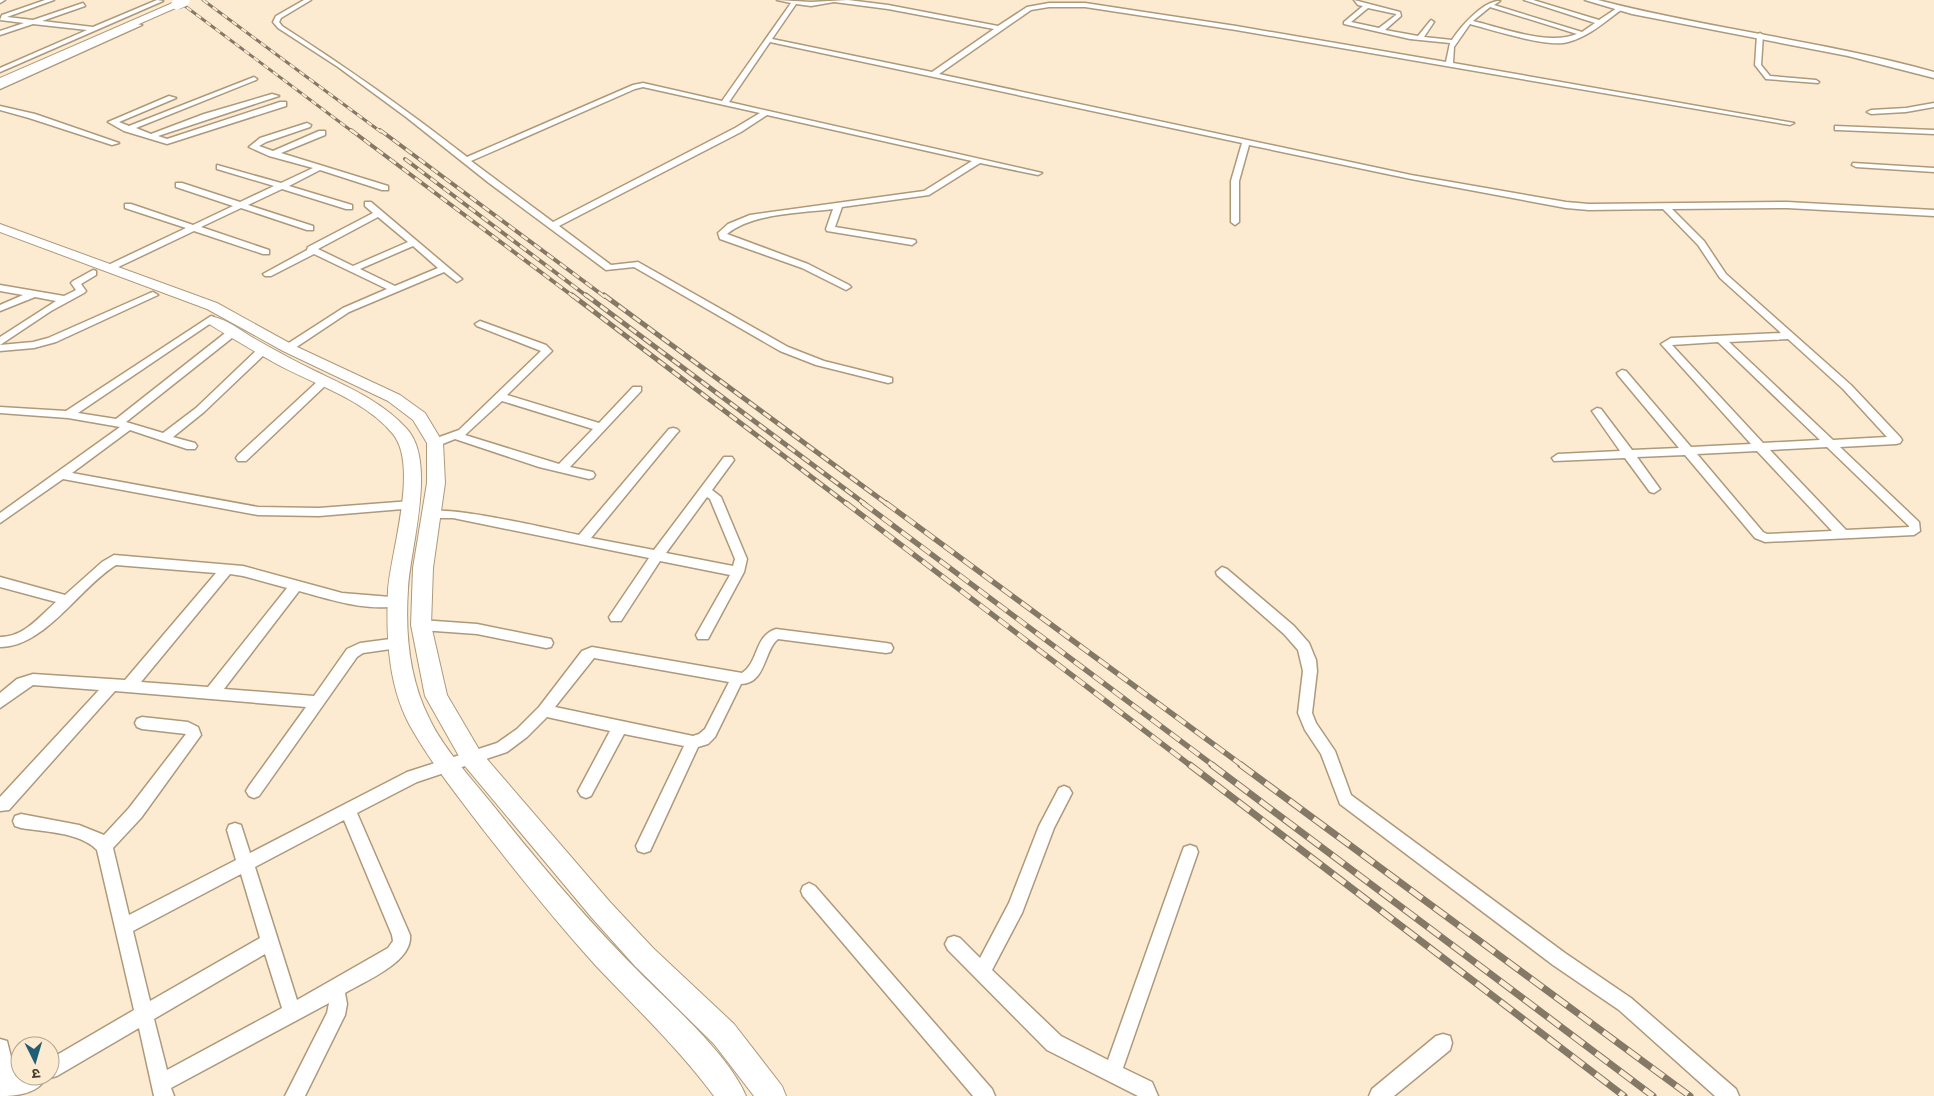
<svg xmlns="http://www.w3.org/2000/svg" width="1934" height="1096" viewBox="0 0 1934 1096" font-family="'Playfair Display','Noto Sans Devanagari',serif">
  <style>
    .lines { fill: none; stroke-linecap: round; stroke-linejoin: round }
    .minor-casing { stroke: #ae997a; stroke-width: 3 }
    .tertiary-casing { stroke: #ae997a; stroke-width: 3 }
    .secondary-casing { stroke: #ae997a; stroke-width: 2 }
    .primary-casing { stroke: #ae997a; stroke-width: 2 }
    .minor { fill: #fff; fill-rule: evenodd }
    .tertiary { fill: #fff; fill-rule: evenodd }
    .secondary { fill: #fff; fill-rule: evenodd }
    .primary { fill: #fff; fill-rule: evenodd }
    .rail-far4-casing { stroke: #847866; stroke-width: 3 }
    .rail-far3-casing { stroke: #847866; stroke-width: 4 }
    .rail-far2-casing { stroke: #847866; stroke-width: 5 }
    .rail-far1-casing { stroke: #847866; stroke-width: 5.5 }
    .rail-casing { stroke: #847866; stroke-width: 7 }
    .rail-far4 { stroke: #fdebd1; stroke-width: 2; stroke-dasharray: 6; stroke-linecap: butt }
    .rail-far3 { stroke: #fdebd1; stroke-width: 2.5; stroke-dasharray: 8; stroke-linecap: butt }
    .rail-far2 { stroke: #fdebd1; stroke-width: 3; stroke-dasharray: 9; stroke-linecap: butt }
    .rail-far1 { stroke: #fdebd1; stroke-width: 4; stroke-dasharray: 12; stroke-linecap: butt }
    .rail { stroke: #fdebd1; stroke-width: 5; stroke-dasharray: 15; stroke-linecap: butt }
    .primary-bridge-casing { stroke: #ae997a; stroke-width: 12; stroke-linecap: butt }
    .primary-bridge { stroke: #fff; stroke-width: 11 }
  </style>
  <rect width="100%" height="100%" fill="#fdebd1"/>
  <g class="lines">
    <defs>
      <g id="minor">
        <path d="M0,0h5l-5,3z"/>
        <path d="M45,0h9l-47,17 26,3 50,-17 2,3 -43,15 51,6 64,-27 6,1 -163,71v-4l87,-38 -54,-6 -33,11v-4l24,-8 -24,-3 2,-5z"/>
        <path d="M304,0h7l-30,18 -2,4 3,4c64,41 125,84 185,131l166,-72 10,-2 79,18 69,-98 -14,-3 34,2 37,-2 40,5 110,21 29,-19 22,-4h36l151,23 210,36 4,-19 -40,-4 -66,-15v-2l19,-16 -5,-1 -4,-5 46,12 1,4 -16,14 33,6 13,-16 3,2 -10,15 28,3c8,-13 32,-40 48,-39l-6,4 88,27 13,-9 -71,-23h9l66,20 18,-12h4v2c-16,12 -33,27 -53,32 -20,6 -76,-12 -98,-18l-16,23 -1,16 341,60 -4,2 -554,-95 -151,-23h-36l-18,3 -92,64 472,101 155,27 23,2 198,-2 147,8v6l-147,-8 -115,1 32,32 22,33 125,111 49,52 2,3 -2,3 -4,1 -56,3 79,75 1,9 -6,4 -149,7 -10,-4 -70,-83 -48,2 23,32 -6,4 -4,-1 -25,-34 -71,3 -2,-3 6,-4 62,-3 -28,-40 5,-3 4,1 31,41 47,-2 -61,-73 -1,-2 5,-3 4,1 65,76 60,-3 -90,-100 10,-6 110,-5 -61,-55 -22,-33 -35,-36 -74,1 -23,-2 -155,-29 -162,-34 -10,36v41l-4,3 -4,-3v-41l11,-38 -472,-101 -41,60 313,71 -4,2 -58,-12 -51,32 -87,12 -7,20 80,13 1,2 -4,3 -85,-14 -1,-2 7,-20c-32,4 -80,4 -106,25l81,30 41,21 2,2 -5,3 -44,-22 -82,-29 -2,-6 10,-9 22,-9 174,-24 48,-30 -205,-46 -26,17 -182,94 52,39 27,-3 150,85 36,14 68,17v4l-4,1 -72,-18 -36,-14 -146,-84 -28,3 -117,-87 -83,-66 -68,-50 -60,-39 -5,-6 3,-6zM834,2l54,7 106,20 -62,43 -160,-33 24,-35 15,2zM1490,7l87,27c-29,12 -74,-6 -104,-13zM1368,8l28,6v1l-17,13 -28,-6zM643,87l117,26 -25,15 -182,94 -82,-61 164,-72zM1788,339l55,50 44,48 -54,3 -104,-98zM1718,342l102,98 -57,3 -91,-98zM1827,447l82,79v1l-63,3 -76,-80zM1757,451l75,80 -65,3 -4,-2 -66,-78z"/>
        <path d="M137,24l5,1 -142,64v-5z"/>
        <path d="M1760,33l3,2 -2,30 9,11 46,4 3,2 -1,1 -52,-4 -11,-14 2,-30z"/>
        <path d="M254,77l3,2 -1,1 -120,48 15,6 53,-20 68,-20 7,2 -121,40 9,3 113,-37h6v4l-119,38 -43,-13 -16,-9 61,-26 7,2 -57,24 10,4z"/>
        <path d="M1934,103v4l-28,5 -35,2 -4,-2 4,-2 35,-2z"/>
        <path d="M0,106l35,8 84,29 -7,2 -83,-27 -29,-8z"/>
        <path d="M307,123l4,2 -1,2 -44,15 -7,4 14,5 46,-20h6v4l-44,18 107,33v4h-6l-62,-20 -31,16 63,19v4h-6l-64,-20 -34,16 65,21v4h-6l-66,-22 -40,19 68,23v4h-6l-69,-23 -82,39h-6v-4l80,-38 -61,-20v-4h6l62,21 40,-19 -57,-19v-4h6l58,19 34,-16 -57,-17v-4l64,18 32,-15 -44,-12 -20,-9 11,-9z"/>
        <path d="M1835,126l99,4v4l-96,-4h-3z"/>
        <path d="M1853,163l81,5v4l-78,-5 -4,-2z"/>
        <path d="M365,202h6l91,77 -5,3 -13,-10 -95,40 -57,38h-8v-4l59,-38 44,-19 -73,-35 -43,22h-6l-2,-2 44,-24 1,-3 65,-34 -8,-7zM378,217l30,25 -55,24 -35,-17zM413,246l25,22 -43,18 -35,-17z"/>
        <path d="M93,270l3,1v4l-15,9 5,7 -2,2 -33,18 -51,34 33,-3 15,-4 102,-45 3,-1 5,3 -102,47 -22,6 -34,3v-14l56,-36 -21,-4 -35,14v-6l23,-10 -23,-4v-6l64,11 12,-6 -5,-7 2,-2z"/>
        <path d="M211,316l3,1v4l-136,92 38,6 113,-89h8v4l-111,88 37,11 33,-25 63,-60h8v4l-63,60 -31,25 22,6 2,3 -2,3h-8l-57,-19 -58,43 186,34 61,1 92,-7 6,4 -2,3 -96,8 -61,-1 -195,-36 -63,44v-10l120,-86 -52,-9 -68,-5v-6l66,4z"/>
        <path d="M480,321l66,24 6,6 -45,44 92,28 34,-36h8v4l-71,76 23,5 2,3 -2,3 -4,1 -50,-12 -84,-28 -20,8 -4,-1 -2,-3 2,-3 28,-10 82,-79 -64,-25 -2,-2zM502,401l91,28 -34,35 -94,-29z"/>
        <path d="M323,379l5,3 -1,2 -81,77h-8l-2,-3 2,-3 81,-75z"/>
        <path d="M673,428l4,1 2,2 -2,2 -86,105 63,12 70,-93h8l2,3 -22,30 9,7 26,62 -3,13 -36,67h-10l-2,-4 34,-60 -70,-14 -39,60h-10l-2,-4 40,-59 -196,-40h-22l-6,-4c9,-13 133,17 154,21l90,-106zM707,497l3,2 25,60 -2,7 -67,-13z"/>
        <path d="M114,555l129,11 99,27 61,5 2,3 -2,3c-31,10 -74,-5 -104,-13l-75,98 90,7 33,-47 13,-6 38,-5 5,1 2,4 -2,4 -5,1 -35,5 -6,4 -98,139 -5,2 -5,-2 -3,-5 3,-5 57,-79 -191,-16 -106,119 -9,1v-14l99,-107 -66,-5 -33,23v-15l17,-14 16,-5 92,6 91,-107 -100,-8c-37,23 -71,82 -116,82v-10c24,0 39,-20 56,-35l-56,-15v-10l65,18 37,-33zM230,574l13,2 44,12 -79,99 -67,-5z"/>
        <path d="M1222,567l5,2 67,57 15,17 7,17 1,11 -5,42 4,10 19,28 16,44 214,158 66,45 105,91 3,7h-24l-96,-86 -66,-45 -213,-161 -19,-50 -16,-24 -7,-17 5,-42 -5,-21 -14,-16 -67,-59 -1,-3z"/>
        <path d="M421,620l56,4 69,14 5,1 2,4 -2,4 -5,1 -69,-14 -56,-4 -5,-1 -2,-4 2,-4z"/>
        <path d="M776,629l110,14 5,1 2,4 -2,4 -5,1 -108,-14 -3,3c-11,13 -11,42 -34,42l-26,53 -7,7 -10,3 -48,104 -6,2 -6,-2 -2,-5 48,-100 -60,-12 -33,62 -5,2 -5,-2 -3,-5 32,-60 -63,-14 -20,20 -20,15 -90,30 -60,31 53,122c3,27 -45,46 -65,58l2,11 -2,11 -40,81h-20l42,-83 2,-10 -158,85 3,8h-20l-15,-68 -82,48 -7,2 -4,-1c-7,17 -30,19 -46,19v-57l7,2 9,36 4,-2 30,1v-17l84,-49 -37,-160c-17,-18 -53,-18 -76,-22l-6,-2 -2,-5 2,-5 6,-2 58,11 25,10 25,-27 57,-74 -44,-5 -5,-2 -2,-4 2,-4 5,-2 46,5 10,5 3,8 -60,83 -28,30 16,67 107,-55 -9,-30 2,-5 6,-2 6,2 9,28 157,-81 90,-29 20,-14 22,-22 43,-56 10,-4 150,26c17,-11 12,-37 34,-44zM594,658l135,24 -24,47 -6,5 -6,2 -138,-29zM344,820l48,115 1,6 -5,7 -91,52 -42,-133zM241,874l19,64 -110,63 -17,-70zM265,954l17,54 -115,62 -13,-51z"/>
        <path d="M1064,786l5,2 3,5 -18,35 -32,85 -30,57 69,66 47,24 74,-208 2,-5 6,-2 6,2 2,5 -75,216 29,14 6,14h-20l-91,-46 -99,-100 -3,-6 3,-6 6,-2 6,2 20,20 29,-55 30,-77 20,-38z"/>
        <path d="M809,883l6,3 177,203 3,7h-22l-170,-200 -2,-5 2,-5z"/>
        <path d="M1443,1034l7,2 2,7 -2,7 -56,46h-25l3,-7 64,-53z"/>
      </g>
      <path id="tertiary" d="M1585,0h13c111,29 225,41 336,72v6l-86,-22 -216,-42z"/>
      <g id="secondary">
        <path d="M0,224l217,79 76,42 107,50 25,18 18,30 2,40 -12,85 -2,57 16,70 33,56 130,151 43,46 81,76 48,62 4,10h-32l-40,-52 -79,-78 -43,-48 -128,-153 -39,-69 -14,-71 2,-57 14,-85v-40l-14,-23 -25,-19 -105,-50 -76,-42 -207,-77z"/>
        <path d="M214,317c13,3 25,12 36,19 21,12 41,23 63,34 33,16 69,31 94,59 30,33 3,119 1,160 -3,44 1,89 21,129 14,30 42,60 63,86 47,59 95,116 148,169 32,32 89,82 106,123h-32c-35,-47 -77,-87 -117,-129 -39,-43 -76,-89 -112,-135 -25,-33 -51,-65 -72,-101 -25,-42 -27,-93 -25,-141 3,-39 31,-124 5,-156 -30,-36 -81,-50 -120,-72 -21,-12 -43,-25 -64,-38l-2,-3z"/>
      </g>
      <path id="primary" d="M177,1l5,3 -2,2 -180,79v-7z"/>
    </defs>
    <use href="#minor" class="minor-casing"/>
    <use href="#tertiary" class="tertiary-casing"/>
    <use href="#secondary" class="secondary-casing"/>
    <use href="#primary" class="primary-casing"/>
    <use href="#minor" class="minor"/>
    <use href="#tertiary" class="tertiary"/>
    <use href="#secondary" class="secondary"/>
    <use href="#primary" class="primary"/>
    <defs>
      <g id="rail-far4">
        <path d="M177,0l176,132"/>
        <path d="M203,0l178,132"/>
      </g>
      <g id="rail-far3">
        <path d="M351,130l223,167"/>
        <path d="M380,130l225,167"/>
        <path d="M405,159l183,138"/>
      </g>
      <g id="rail-far2">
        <path d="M572,295l275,209"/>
        <path d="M586,295l279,209"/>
        <path d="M604,295l283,209"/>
      </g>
      <g id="rail-far1">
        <path d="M846,503l345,263"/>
        <path d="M863,503l351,263"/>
        <path d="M886,503l357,263"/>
      </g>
      <g id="rail">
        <path d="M1190,765l434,331"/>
        <path d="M1212,765l441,331"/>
        <path d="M1241,765l449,331"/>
      </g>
    </defs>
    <use href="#rail-far4" class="rail-far4-casing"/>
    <use href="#rail-far3" class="rail-far3-casing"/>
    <use href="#rail-far2" class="rail-far2-casing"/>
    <use href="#rail-far1" class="rail-far1-casing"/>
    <use href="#rail" class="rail-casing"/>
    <use href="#rail-far4" class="rail-far4"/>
    <use href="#rail-far3" class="rail-far3"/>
    <use href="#rail-far2" class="rail-far2"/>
    <use href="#rail-far1" class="rail-far1"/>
    <use href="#rail" class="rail"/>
    <defs>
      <path id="primary-bridge" d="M177,4l7,-3"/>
    </defs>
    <use href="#primary-bridge" class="primary-bridge-casing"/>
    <use href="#primary-bridge" class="primary-bridge"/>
  </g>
  <g transform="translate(35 1061) rotate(175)"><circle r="24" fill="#fdebd1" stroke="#b2a48f"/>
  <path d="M0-4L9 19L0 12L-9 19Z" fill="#215d75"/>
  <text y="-8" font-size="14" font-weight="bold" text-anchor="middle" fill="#42392c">उ</text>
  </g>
</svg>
